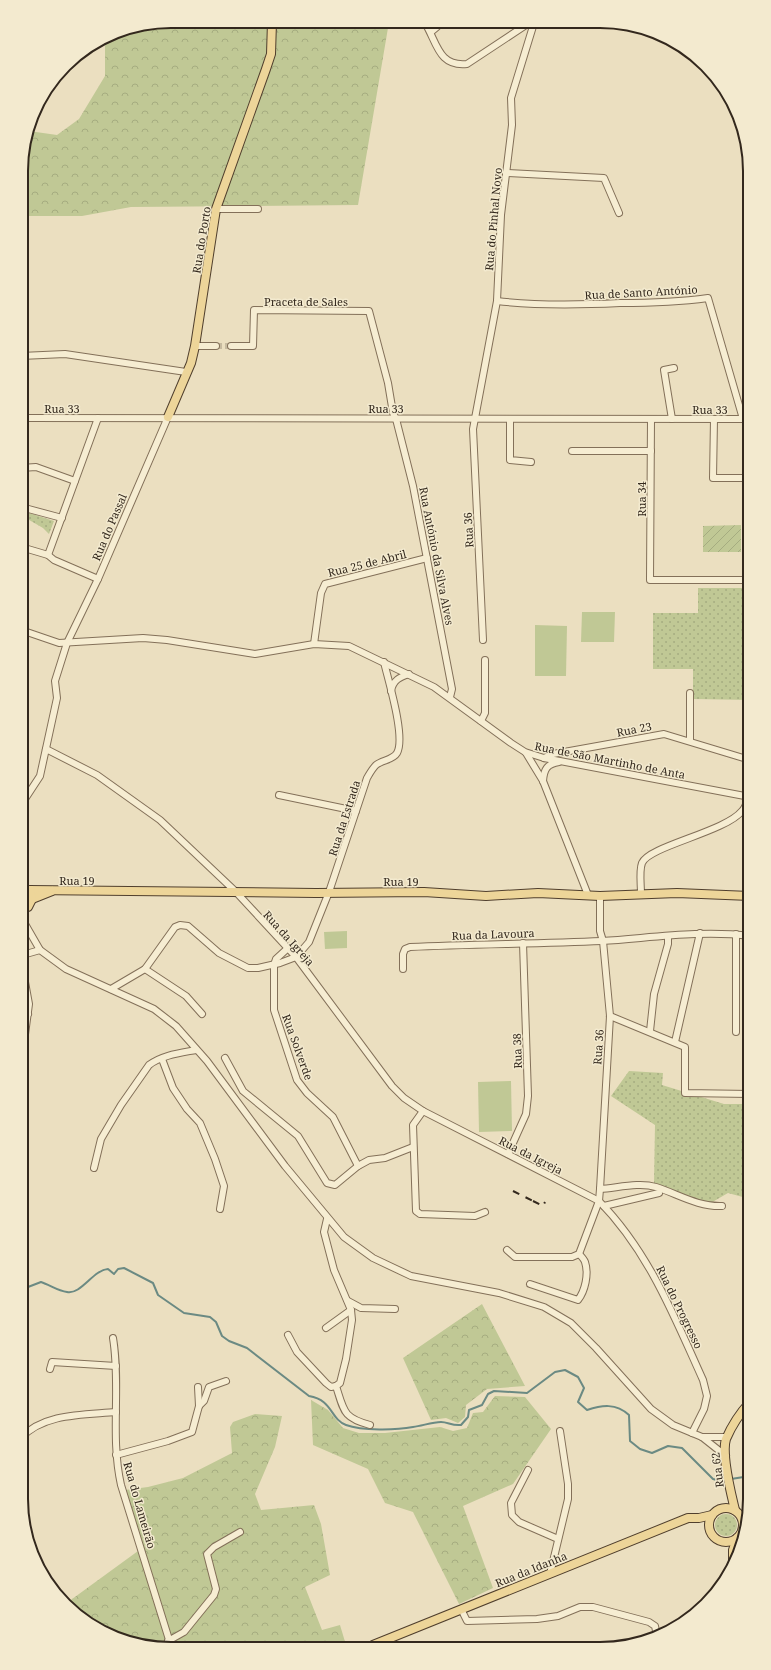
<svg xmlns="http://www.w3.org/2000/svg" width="771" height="1670" viewBox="0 0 771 1670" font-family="'Noto Serif',serif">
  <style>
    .grass { fill: url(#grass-dots) }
    .forest { fill: url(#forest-crowns) }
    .garden { fill: url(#garden-furrows) }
    .pitch { fill: #c0c895 }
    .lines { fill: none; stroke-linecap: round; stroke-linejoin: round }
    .stream { stroke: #6b8a83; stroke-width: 2 }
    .minor-tunnel { stroke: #c6ba9f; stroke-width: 6; stroke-dasharray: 6 3; stroke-linecap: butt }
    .minor-casing { stroke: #837059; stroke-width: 8 }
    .major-casing { stroke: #503f2d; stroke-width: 10 }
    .minor { stroke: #f6edd2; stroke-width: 6 }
    .major { stroke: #edd599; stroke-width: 8 }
    .rail { stroke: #33281d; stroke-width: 2; stroke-dasharray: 7 7; stroke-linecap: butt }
    .labels { text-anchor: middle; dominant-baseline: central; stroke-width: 3; stroke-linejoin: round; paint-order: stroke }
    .street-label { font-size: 11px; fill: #33281d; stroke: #f3eacf }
    .rim { fill: none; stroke: #33281d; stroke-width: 2 }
  </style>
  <defs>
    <pattern id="grass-dots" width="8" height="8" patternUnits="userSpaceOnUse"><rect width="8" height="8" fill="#c0c895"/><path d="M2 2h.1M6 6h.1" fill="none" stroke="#a5ac80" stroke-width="1.8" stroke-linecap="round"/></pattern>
    <pattern id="forest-crowns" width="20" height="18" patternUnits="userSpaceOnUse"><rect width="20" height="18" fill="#c0c895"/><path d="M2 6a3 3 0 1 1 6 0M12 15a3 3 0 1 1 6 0" fill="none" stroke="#a5ac80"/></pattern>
    <pattern id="garden-furrows" width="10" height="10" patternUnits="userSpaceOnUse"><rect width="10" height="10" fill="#c0c895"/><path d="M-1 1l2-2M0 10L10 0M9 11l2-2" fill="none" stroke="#a5ac80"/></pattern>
  </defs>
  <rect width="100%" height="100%" fill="#ebdfc0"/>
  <g class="grass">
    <path d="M23,511l31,10 -5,13 -6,-6 -19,-11z"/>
    <path d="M698,588h52v112l-57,-1v-30h-40v-56h45z"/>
    <path d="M629,1071l34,2 -1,12 62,19h26v95l-22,-6 -19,11 -55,-19 1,-60 -44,-29z"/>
    <circle cx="726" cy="1525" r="11"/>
  </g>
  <g class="forest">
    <path d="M171,21l218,1 -31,183 -227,2 -49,9h-61v-55l8,-30 28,4 22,-16 26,-43v-38l9,-6z"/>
    <path d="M482,1304l43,82 -38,3 -21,16 -1,12 -7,6 -12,-5 -15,2 -28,-62z"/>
    <path d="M495,1396l30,1 26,32 -38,55 -50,22 30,82 -34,16 -46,-92 -28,-9 -17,-34 -55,-24 -2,-45 17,10 15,18 16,5h26l55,-6 13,4 14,-3 6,-15 10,-1z"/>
    <path d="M255,1414l27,2 -7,31 -20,47 6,16 53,-5 7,19 9,51 -25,12 17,43 18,-5 6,20 -204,1 -38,-13 -27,-18 -9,-13 70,-51 -13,-61 23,-3 35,-9 49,-25 -2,-26 3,-5z"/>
  </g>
  <path class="garden" d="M741,525v27h-38v-26z"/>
  <g class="pitch">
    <path d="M582,612h33l-1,30h-33z"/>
    <path d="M535,625l32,1 -1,50h-31z"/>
    <path d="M347,931v17l-22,1 -1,-17z"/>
    <path d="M511,1081l1,50 -33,1 -1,-50z"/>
  </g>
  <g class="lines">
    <g class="stream">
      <path d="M21,1286l7,1 13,-5c9,3 17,9 26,10 14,3 26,-22 41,-23l6,5 4,-5 6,-1 29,15 5,12 26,18 26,4 6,5 6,14 7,5 18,7 62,48c24,4 21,23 37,29 16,6 51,5 67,2 9,-1 19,-5 28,-5 7,0 11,4 20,3l7,-8 1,-7 13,-5 6,-11 6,-3 33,2 28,-21 10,-2 13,7 6,11 -6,14 9,8c15,-5 29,-7 42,5l1,26 10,8 12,4 16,-7 14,2 31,31 7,2 7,-1"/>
      <path d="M731,1479l19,-3"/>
    </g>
    <path class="minor-tunnel" d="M216,346h15"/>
    <defs>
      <g id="minor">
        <path d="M425,23c12,19 13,44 42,41l62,-41"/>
        <path d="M431,32l6,-5 2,-4"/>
        <path d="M506,173l98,5 15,35"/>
        <path d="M216,209h42"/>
        <path d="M497,301c41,5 81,4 123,2 29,0 59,-1 88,-5l35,121"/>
        <path d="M195,346h21"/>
        <path d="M231,346h22l1,-36 115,1 19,72 5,30 3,6 17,67 39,203 -2,8"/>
        <path d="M21,356l44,-2 121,18"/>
        <path d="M21,418l729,1"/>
        <path d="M510,419v41l21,2"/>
        <path d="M651,419l-1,161h100"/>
        <path d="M672,419l-8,-49 10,-2"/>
        <path d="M714,419l-1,59h37"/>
        <path d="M572,451h79"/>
        <path d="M21,468l15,-1 39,14"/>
        <path d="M21,507l41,11"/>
        <path d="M21,547l27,8 6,5 44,19"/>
        <path d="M48,555l50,-137"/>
        <path d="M21,630l38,13 84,-5 24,2 88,14 59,-10 35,2 85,41 77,56 14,9 19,6 206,39"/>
        <path d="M483,640l-10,-211 24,-128 4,-86 11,-90 -1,-27 23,-75"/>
        <path d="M314,644l7,-51 4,-9 102,-26"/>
        <path d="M391,691c2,-11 9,-14 18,-17"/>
        <path d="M690,693v48"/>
        <path d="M481,721l4,-8v-53"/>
        <path d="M46,749l51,26 63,45 76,72 60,65 96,129 12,12 19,13 176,90c50,51 75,115 104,179l4,16 -3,13 -12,24"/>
        <path d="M526,753l17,28 45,114"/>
        <path d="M544,758l9,-4 111,-20 86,26"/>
        <path d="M543,781c1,-12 4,-17 16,-19"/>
        <path d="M279,795l77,16"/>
        <path d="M21,805l19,-29 17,-78 -2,-17 12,-38 31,-64 70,-162"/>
        <path d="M641,894c0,-10 -2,-23 1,-31 7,-17 83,-31 100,-52 4,-4 5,-9 6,-14"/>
        <path d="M21,917l19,33 26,19 88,40 22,17 31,35 78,105 59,71 29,21 38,18 88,17 45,14 27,16 25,25 55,61 22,16 29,12 24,19"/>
        <path d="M736,934v98"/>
        <path d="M288,948l-12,11 -2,6v45l23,70 10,13 26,24 25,49"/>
        <path d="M21,959l5,-5 14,-4"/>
        <path d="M145,969l41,27 16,18"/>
        <path d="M403,969v-15l2,-5 5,-2c64,-3 128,-3 192,-6 49,-3 98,-11 148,-5"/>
        <path d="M111,989l34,-20 30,-42 5,-2 8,1 31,27 29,15h10l22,-5 16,-6 13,-15 20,-50 38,-114c3,-5 5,-9 9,-13 6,-5 17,-5 21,-12 9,-16 -9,-73 -13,-91"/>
        <path d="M610,1016l75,31v46l65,1"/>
        <path d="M21,1019l7,-5"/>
        <path d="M650,1031l4,-37 14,-50v-8"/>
        <path d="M675,1042l25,-109"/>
        <path d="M225,1058l18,33 55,45 29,47 8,2 23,-19 11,-6 16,-2 28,-11"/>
        <path d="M162,1059l11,29 14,21 13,14 15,36 9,27 -4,23"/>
        <path d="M21,1093l1,-36 7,-53 -8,-44"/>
        <path d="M423,1111l-10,14 3,86 4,3 55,2 10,-4"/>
        <path d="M508,1154l18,-40 2,-18 -5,-153"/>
        <path d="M94,1168l7,-29 20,-34 28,-40c13,-10 31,-12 47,-15"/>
        <path d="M21,1180v-52"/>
        <path d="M600,1189c17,-1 39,-7 56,-2 22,7 42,20 66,19"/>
        <path d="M604,1206l55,-13"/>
        <path d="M327,1219l-3,13 10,38 17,40 1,10 -6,39 -6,24 -4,3c8,25 7,32 34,39"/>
        <path d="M507,1250l8,7h57l7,-3 20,-53 1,-12 10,-173 -7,-75 -3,-10v-35"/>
        <path d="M530,1284l48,16c7,-9 11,-26 7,-38 -1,-3 -4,-6 -6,-8"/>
        <path d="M348,1301l13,7 34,1"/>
        <path d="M326,1328l25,-18"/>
        <path d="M288,1335l9,17 29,31 5,4 5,-1"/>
        <path d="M113,1338c8,48 -3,98 8,147l50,161"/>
        <path d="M50,1369l2,-7 64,4"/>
        <path d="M198,1387l1,19"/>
        <path d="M702,1437h25"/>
        <path d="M21,1438c23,-25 63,-23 95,-26"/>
        <path d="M116,1455l52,-14 24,-9 7,-26 5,-5 5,-14 17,-6"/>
        <path d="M528,1470l-17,33 1,12 7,7 39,17"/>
        <path d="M740,1515l8,1"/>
        <path d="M743,1526l3,-3"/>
        <path d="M550,1574l18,-75v-15l-8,-53"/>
        <path d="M461,1609l6,12 70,-2 21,-3 22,-9h13l56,15 6,4 2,10"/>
        <path d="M168,1641l16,-9 30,-37 2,-6 -9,-35 7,-7 26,-15"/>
      </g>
      <g id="major">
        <path d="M168,417l23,-54 4,-17 21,-137 50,-140 5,-15 1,-32"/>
        <path d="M29,890l287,3 108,-1 62,4 52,-3 62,3 77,-3 73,3"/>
        <path d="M32,899l20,-8"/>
        <path d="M21,909l7,-2 4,-8 -3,-9 -8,-2"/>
        <circle cx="726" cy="1525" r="17"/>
        <path d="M735,1510c-4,-17 -14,-55 -9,-71 6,-14 14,-26 24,-37"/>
        <path d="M733,1565v-15l4,-12"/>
        <path d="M373,1645l315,-127h11l13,-3"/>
      </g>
    </defs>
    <use href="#minor" class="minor-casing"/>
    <use href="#major" class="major-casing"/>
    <use href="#minor" class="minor"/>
    <use href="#major" class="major"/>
    <g class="rail">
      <path d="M513,1191l20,10 2,-4"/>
      <path d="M533,1201l10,5 2,-4"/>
    </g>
  </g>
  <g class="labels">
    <g class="street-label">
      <text transform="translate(493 219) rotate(-85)">Rua do Pinhal Novo</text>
      <text transform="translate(201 240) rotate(-81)">Rua do Porto</text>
      <text transform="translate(641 292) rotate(-3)">Rua de Santo António</text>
      <text x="306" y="301">Praceta de Sales</text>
      <text x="62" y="408">Rua 33</text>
      <text x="386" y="408">Rua 33</text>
      <text x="710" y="409">Rua 33</text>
      <text transform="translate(641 499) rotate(-90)">Rua 34</text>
      <text transform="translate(109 527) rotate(-67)">Rua do Passal</text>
      <text transform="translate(468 530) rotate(-93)">Rua 36</text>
      <text transform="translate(437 556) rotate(79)">Rua António da Silva Alves</text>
      <text transform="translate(367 563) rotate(-14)">Rua 25 de Abril</text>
      <text transform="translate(634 729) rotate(-11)">Rua 23</text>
      <text transform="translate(610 760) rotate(11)">Rua de São Martinho de Anta</text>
      <text transform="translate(344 818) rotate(-72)">Rua da Estrada</text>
      <text x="77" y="880">Rua 19</text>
      <text x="401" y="881">Rua 19</text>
      <text transform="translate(493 934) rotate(-2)">Rua da Lavoura</text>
      <text transform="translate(289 938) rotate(48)">Rua da Igreja</text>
      <text transform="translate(298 1047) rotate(70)">Rua Solverde</text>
      <text transform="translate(598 1047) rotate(-86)">Rua 36</text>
      <text transform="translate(517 1051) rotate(-92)">Rua 38</text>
      <text transform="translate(531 1155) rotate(27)">Rua da Igreja</text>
      <text transform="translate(680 1307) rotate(64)">Rua do Progresso</text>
      <text transform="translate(717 1470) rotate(-97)">Rua 62</text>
      <text transform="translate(140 1505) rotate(74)">Rua do Lameirão</text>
      <text transform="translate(531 1569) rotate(-22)">Rua da Idanha</text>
    </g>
  </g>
  <path d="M0 0H771V1670H0ZM171 28H600A143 143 0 0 1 743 171V1499A143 143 0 0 1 600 1642H171A143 143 0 0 1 28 1499V171A143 143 0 0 1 171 28Z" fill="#f3eacf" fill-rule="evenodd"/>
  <path class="rim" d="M171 28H600A143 143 0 0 1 743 171V1499A143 143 0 0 1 600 1642H171A143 143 0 0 1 28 1499V171A143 143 0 0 1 171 28Z"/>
</svg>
